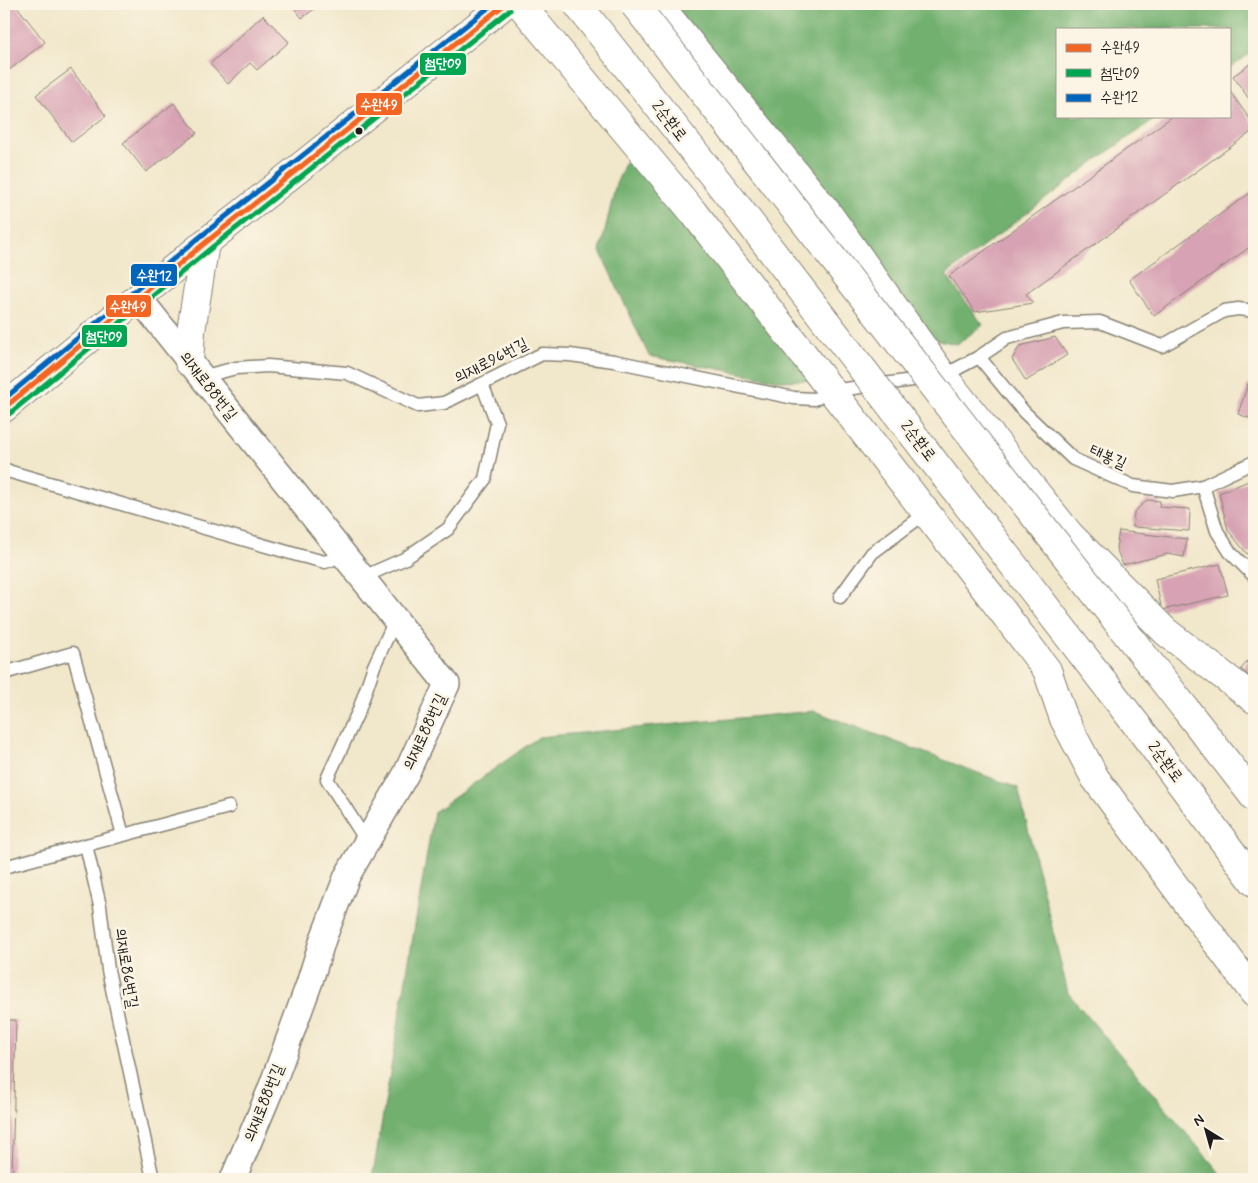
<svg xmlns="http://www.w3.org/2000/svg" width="1258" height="1183" viewBox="0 0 1258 1183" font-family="Mynerve,'Poor Story',sans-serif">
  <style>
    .forest { fill: #72b070; stroke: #476646 }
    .building { fill: #d7a2b3 }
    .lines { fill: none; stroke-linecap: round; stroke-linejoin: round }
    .lane-casing { stroke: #868274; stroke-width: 15 }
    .street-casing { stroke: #868274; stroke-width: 28 }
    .secondary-casing { stroke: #868274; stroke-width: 30 }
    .highway-casing { stroke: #868274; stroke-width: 30 }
    .lane { stroke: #fff; stroke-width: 12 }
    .street { stroke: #fff; stroke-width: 25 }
    .secondary { stroke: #fff; stroke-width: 28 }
    .highway { stroke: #fff; stroke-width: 28 }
    .highway-bridge-casing { stroke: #868274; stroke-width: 30; stroke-linecap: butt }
    .highway-bridge { stroke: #fff; stroke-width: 28 }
    .bus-1-casing { stroke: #fcf5e5; stroke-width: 9 }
    .bus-2-casing { stroke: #fcf5e5; stroke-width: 9 }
    .bus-3-casing { stroke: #fcf5e5; stroke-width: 9 }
    .bus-1 { stroke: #f26522; stroke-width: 5 }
    .bus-2 { stroke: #00a651; stroke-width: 5 }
    .bus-3 { stroke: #0065bd; stroke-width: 5 }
    .bus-dot { fill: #1c1c1c; stroke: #fcf5e5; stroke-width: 2 }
    .labels { text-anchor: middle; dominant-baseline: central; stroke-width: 5; stroke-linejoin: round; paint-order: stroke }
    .street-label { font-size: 16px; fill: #1c1c1c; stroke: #fcf5e5 }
    .line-badge { stroke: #fcf5e5; stroke-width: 2 }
    .badge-label { font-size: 14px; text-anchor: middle; font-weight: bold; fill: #fff }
  </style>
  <rect width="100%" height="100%" fill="#fcf5e5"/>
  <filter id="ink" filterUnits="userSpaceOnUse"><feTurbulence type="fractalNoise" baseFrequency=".02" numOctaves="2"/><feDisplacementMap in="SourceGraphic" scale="10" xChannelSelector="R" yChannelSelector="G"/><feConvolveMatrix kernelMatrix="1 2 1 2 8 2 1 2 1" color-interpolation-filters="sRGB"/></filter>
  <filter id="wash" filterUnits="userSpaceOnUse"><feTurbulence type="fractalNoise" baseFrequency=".0096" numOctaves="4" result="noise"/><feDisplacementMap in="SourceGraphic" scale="20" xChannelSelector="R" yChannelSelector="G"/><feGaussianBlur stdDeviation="1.12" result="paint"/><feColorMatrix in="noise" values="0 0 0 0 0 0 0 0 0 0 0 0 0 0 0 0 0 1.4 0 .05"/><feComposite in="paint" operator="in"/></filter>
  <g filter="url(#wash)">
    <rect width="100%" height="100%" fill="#f1e7cb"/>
    <g class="forest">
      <path d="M670,4h584v47l-25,17v-39h-172v87h102l-60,42 -153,117 37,50 -26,19 -29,-6z"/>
      <path d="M632,148l180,232 -29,1 -134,-25 -49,-105 16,-67z"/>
      <path d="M814,711l204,77 50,205 157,186h-854l3,-11 60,-356 105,-75z"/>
    </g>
    <g id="blocks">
      <g class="building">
        <path d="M6,4h9l30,38 -41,32v-69z"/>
        <path d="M291,4h30l-19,14z"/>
        <path d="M263,15l26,27 -32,28 -7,-7 -22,21 -18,-20z"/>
        <path d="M1254,61v45l-21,-30z"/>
        <path d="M71,69l35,47 -34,26 -36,-47z"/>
        <path d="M1229,90l25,35v5l-228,164 7,9 -58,9 -26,-36 224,-160h56z"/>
        <path d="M174,103l23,30 -51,39 -23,-29z"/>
        <path d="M1254,190v54l-100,72 -25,-36z"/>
        <path d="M1055,337l12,18 -41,26 -14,-22 8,-13z"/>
        <path d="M1248,384l6,3v33l-16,-6z"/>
        <path d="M1251,480l3,7v64l-7,3 -19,-24 -9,-37z"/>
        <path d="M1147,500l13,1 -1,6 31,2 -1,22 -56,-4 1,-15z"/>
        <path d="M1119,531l68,8 -3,18 -16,-3 -45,11 -7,-17z"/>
        <path d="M1220,564l8,31 -66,15 -7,-31z"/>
        <path d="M1254,654v27l-13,-12z"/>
        <path d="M4,1020h12l-4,159h-8z"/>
      </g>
    </g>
  </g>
  <g filter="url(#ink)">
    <use href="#blocks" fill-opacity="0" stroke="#868274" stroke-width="1"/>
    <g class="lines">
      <defs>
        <g id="lane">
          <path d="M979,357l45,55 49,47 60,27 40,5 30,-5 51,-24"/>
          <path d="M201,377l35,-9 32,-2 79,7 71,33 26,-3 98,-49 28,1 44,6 180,37 21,1 16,-8 112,-15 36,-19 28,-19 56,-15 37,-1 62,24 62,-35 14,-2 16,2"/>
          <path d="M4,469l7,3 290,84 24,6 20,-7"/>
          <path d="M1203,486l14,45 13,21 24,24"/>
          <path d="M363,577l41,-18 44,-30 37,-50 12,-56 -15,-39"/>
          <path d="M840,597l32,-44 44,-33"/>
          <path d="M4,673l69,-20 50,182"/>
          <path d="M367,842l-40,-63 32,-69 15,-44 22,-48"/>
          <path d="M86,845l143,-38"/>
          <path d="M4,867l82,-22 14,61 8,64 45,209"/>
        </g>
        <path id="street" d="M138,297l309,387 -41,90 -59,102 -24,63 -14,45 -39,107 -37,88"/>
        <g id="secondary">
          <path d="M520,4l173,208 297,383"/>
          <path d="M658,4l169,208 116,164 126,158"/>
          <path d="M189,362l2,-31 14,-88"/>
          <path d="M4,408l201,-165 300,-239"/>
        </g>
        <g id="highway">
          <path d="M1069,534l97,98 88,67"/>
          <path d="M990,595l57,75 17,49 31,59 159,215"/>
          <path d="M1184,707l70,90"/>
          <path d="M1149,741l105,141"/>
        </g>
      </defs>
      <use href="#lane" class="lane-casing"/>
      <use href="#street" class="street-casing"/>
      <use href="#secondary" class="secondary-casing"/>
      <use href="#highway" class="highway-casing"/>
      <use href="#lane" class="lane"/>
      <use href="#street" class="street"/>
      <use href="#secondary" class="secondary"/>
      <use href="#highway" class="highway"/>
      <defs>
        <g id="highway-bridge">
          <path d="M577,4l153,193 419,544"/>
          <path d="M634,4l550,703"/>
        </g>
      </defs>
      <use href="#highway-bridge" class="highway-bridge-casing"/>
      <use href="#highway-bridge" class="highway-bridge"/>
      <defs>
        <path id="bus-1" d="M4,408l201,-165 300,-239"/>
        <path id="bus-2" d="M9,414l201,-165 300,-239"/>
        <path id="bus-3" d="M4,399l196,-162 293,-233"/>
      </defs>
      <use href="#bus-1" class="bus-1-casing"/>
      <use href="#bus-2" class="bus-2-casing"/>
      <use href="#bus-3" class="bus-3-casing"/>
      <use href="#bus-1" class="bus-1"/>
      <use href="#bus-2" class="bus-2"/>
      <use href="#bus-3" class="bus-3"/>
    </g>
  </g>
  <circle class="bus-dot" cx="359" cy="131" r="4.5"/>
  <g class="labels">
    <g class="street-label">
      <text transform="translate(669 121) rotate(52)">2순환로</text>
      <text transform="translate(491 361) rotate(-27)">의재로96번길</text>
      <text transform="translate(208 386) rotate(52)">의재로88번길</text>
      <text transform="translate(918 441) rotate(52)">2순환로</text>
      <text transform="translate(1108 457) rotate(24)">태봉길</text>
      <text transform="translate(425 732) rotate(-65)">의재로88번길</text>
      <text transform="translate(1165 762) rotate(53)">2순환로</text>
      <text transform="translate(126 968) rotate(81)">의재로86번길</text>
      <text transform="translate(264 1103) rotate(-68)">의재로88번길</text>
    </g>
  </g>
  <g class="line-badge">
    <rect x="419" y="52" width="48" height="24" rx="5" fill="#00a651"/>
    <rect x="355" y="92" width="48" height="24" rx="5" fill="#f26522"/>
    <rect x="130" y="263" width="48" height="24" rx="5" fill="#0065bd"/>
    <rect x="105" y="294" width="47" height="24" rx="5" fill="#f26522"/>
    <rect x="81" y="324" width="47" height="24" rx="5" fill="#00a651"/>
  </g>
  <g class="badge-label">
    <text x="443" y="68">첨단09</text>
    <text x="379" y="109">수완49</text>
    <text x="154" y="280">수완12</text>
    <text x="128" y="311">수완49</text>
    <text x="104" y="341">첨단09</text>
  </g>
  <rect width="1258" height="1183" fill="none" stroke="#fcf5e5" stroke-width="20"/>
  <rect x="1056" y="28" width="175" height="90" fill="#fcf5e5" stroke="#a29e95"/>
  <rect x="1066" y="44" width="25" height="8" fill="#f26522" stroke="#a29e95"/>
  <text x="1100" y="52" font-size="15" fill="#1c1c1c">수완49</text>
  <rect x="1066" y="69" width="25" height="8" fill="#00a651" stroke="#a29e95"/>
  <text x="1100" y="78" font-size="15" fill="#1c1c1c">첨단09</text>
  <rect x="1066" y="94" width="25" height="8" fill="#0065bd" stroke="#a29e95"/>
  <text x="1100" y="102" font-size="15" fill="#1c1c1c">수완12</text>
  <g transform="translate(1206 1130) rotate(323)" stroke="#fcf5e5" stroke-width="4" paint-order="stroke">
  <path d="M0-4L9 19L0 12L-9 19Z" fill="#1c1c1c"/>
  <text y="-8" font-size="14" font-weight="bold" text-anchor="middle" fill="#1c1c1c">N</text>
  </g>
</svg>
